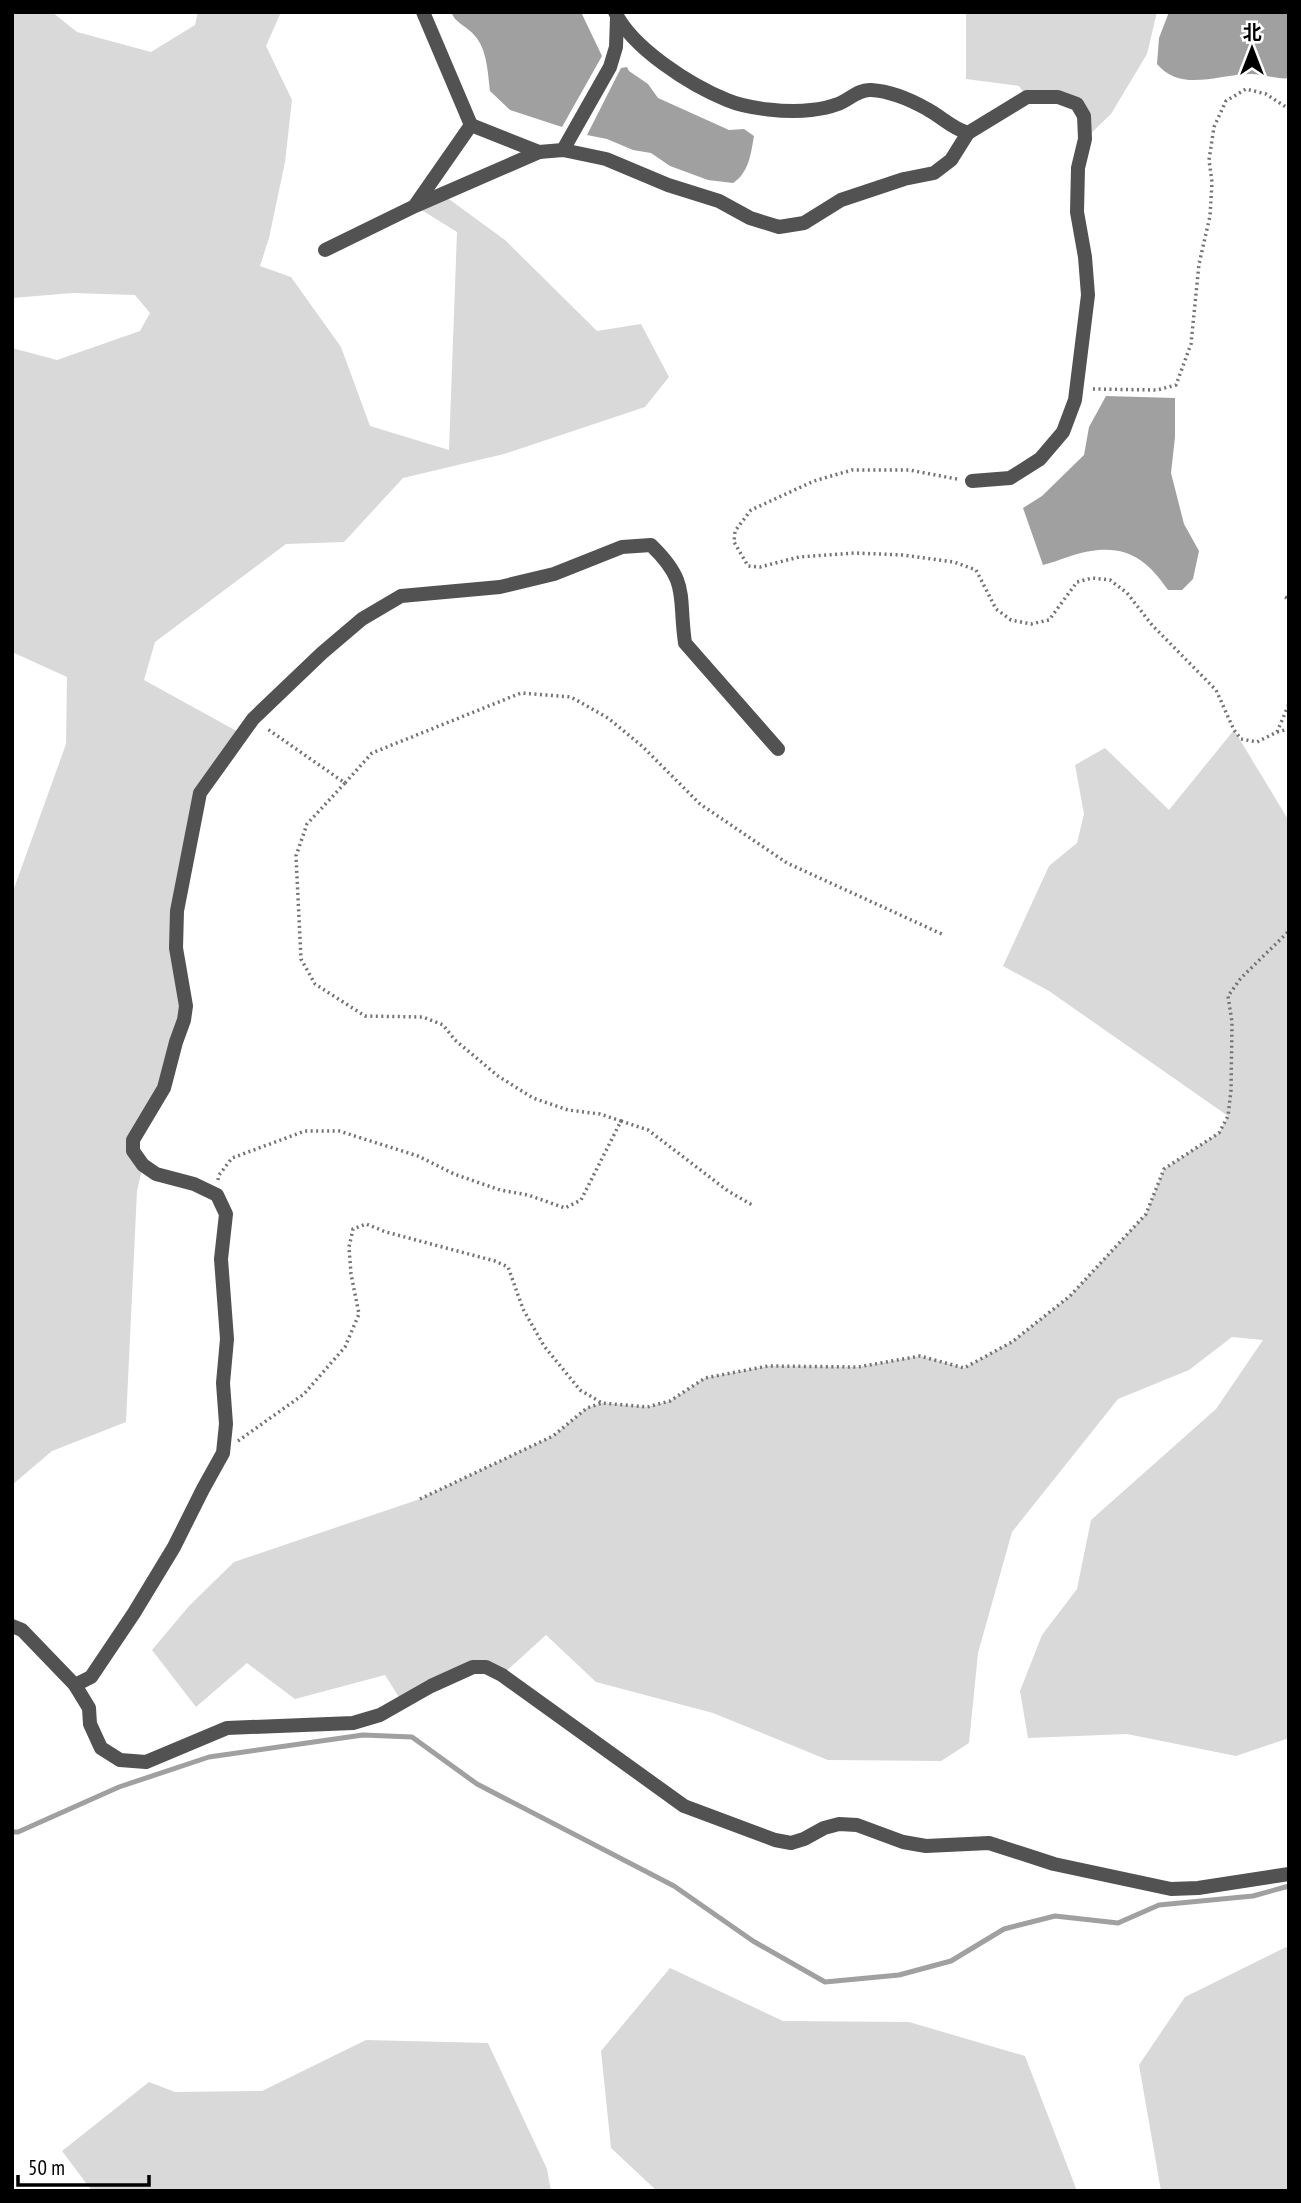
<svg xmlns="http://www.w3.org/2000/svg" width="1301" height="2203" viewBox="0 0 1301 2203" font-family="'PT Sans Narrow','Noto Sans SC',sans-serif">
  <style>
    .green { fill: #d9d9d9 }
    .water { fill: #a0a0a0 }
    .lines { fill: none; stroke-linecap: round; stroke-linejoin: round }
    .stream { stroke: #a0a0a0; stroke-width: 5 }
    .path { stroke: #747474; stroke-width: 3.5; stroke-dasharray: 2 3.5; stroke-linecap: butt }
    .minor { stroke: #525252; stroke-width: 14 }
    .tertiary { stroke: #525252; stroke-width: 14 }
  </style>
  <rect width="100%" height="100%" fill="#fff"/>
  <g class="green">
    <path d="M12,12h40l25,20 74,20 44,-27 3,-13h83l-15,34 26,54 -7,62 -16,76 -9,28 31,11 50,70 29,79 79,24 8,-218 -42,-26 27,-12 63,46 92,91 44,-7 28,53 -24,30 -141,47 -101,24 -59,64 -58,2 -131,98 -11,38 98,54 -42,59 -23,118 7,79 -20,98 -31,52 10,25 -6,26 -11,231 -74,29 -40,34v-591l54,-150 1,-67 -55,-25v-304l45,12 83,-29 10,-18 -15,-18 -62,-2 -61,5z"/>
    <path d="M966,12h191l-10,42 -36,60 -26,25 -8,-35 -50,-7 -8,-11 -53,-7z"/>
    <path d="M1234,730l55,91v917l-53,18 -109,-22 -99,4 -8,-47 22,-56 35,-46 14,-69 125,-111 47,-69 -31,-3 -43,33 -71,29 -106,133 -34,121 -9,90 -28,18 -113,-1 -115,-47 -117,-31 -50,-47 -44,40 -16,-8 -84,35 -17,-27 -90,24 -48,-36 -51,44 -44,-57 37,-44 45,-44 186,-63 133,-63 34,-28 15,-5 45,4 23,-6 35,-23 63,-12 90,1 62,-11 44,12 48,-26 58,-46 76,-82 18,-45 55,-36 9,-17 -179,-125 -46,-25 46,-100 28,-23 7,-29 -9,-49 30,-17 64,62z"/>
    <path d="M1286,1947l3,3v241h-128l-22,-126 46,-68z"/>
    <path d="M670,1968l113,53 126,1 116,34 52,135h-420l-46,-43 -10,-97z"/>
    <path d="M366,2040l122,3 59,126 4,22h-459l-30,-40 87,-69 26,10 87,-1z"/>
  </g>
  <g class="water">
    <path d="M451,12h130l21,44 -40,71 -52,-17 -20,-19c-2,-17 -3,-42 -15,-55 -7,-9 -20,-13 -24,-24z"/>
    <path d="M1169,12h120v66c-9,2 -27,-4 -38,-4 -33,0 -70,19 -94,-10l2,-26z"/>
    <path d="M627,67l2,4 19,13 10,14 71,32 15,-1 10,7c-3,17 -5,37 -21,47l-25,-3 -38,-14 -19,-13 -18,-3 -26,-11 -20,-4 34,-67z"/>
    <path d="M1106,396l69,2v39l-4,36 13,51 15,27 -6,28 -11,11h-14c-20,-29 -40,-45 -77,-39 -16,2 -32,10 -48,14l-20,-57 19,-12 42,-41 5,-28z"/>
  </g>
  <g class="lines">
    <path class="stream" d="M12,1832h6l101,-45 90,-30 154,-22 49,2 65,47 197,102 79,55 72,41 74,-7 52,-14 53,-32 51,-13 63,7 41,-18 94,-9 36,-10"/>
    <g class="path">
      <path d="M1093,389l64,1 19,-5 15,-41 8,-80 11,-48 2,-34 -3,-22 5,-33 12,-26 20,-12 20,5 23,15"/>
      <path d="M957,479l-48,-9h-57l-38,11 -63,29 -16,21 -1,11 14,24 12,1 39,-10 56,-4 48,2 51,7 22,8 20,39 15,11 20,4 18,-4 28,-38 15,-4 18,2 17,13 25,32 64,65 18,40 7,9 16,3 20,-10 12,-28"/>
      <path d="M1285,597l4,2"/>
      <path d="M1277,732l12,-3"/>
      <path d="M345,783l27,-30 149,-60 50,4 37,21 34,28 58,58 87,59 157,72"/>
      <path d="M621,1121l27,9 80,61 26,15"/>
      <path d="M218,1180l1,-5 13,-17 73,-27h34l79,25 36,18 46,16 28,5 37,13 16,-8 40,-79 -21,-7 -32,-4 -35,-12 -35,-22 -43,-36 -12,-15 -20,-8 -58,-1 -50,-32 -14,-25 -5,-103 11,-32 38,-41 -79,-55"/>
      <path d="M238,1441l66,-47 41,-47 14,-33 -8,-40 -2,-27 4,-18 13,-5 20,8 109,29 13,6 15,42 21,37 36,44 22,13 45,4 23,-6 35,-23 63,-12 90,1 62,-11 44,12 48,-26 58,-46 76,-82 18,-45 55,-36 9,-17 3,-26 1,-68 -4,-26 13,-18 48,-47"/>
      <path d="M420,1499l133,-63 34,-28 15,-5"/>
    </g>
    <g class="minor">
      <path d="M615,12c17,36 75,73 112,88 21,9 61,13 84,10 9,-1 19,-3 27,-6 11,-4 20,-15 33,-14 18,1 40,10 56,19 15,8 24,19 41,24l59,-36h31l19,7 7,12 1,23 -7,29 -1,44 8,45 3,38 -13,105 -12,32 -23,27 -30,19 -38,3"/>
      <path d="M471,125l68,27"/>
      <path d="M563,150l47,-83 6,-20 1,-30"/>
      <path d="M416,204l55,-79 -48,-113"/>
      <path d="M325,250l90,-44 124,-54 24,-2 43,9 62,26 51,16 31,17 29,9 25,-4 37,-23 63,-21 30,-6 17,-13 17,-27"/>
      <path d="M75,1685l16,-8 43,-64 40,-66 29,-58 20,-36 3,-29 -3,-41 4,-44 -6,-80 5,-45 -9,-19 -23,-11 -38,-10 -13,-9 -10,-14v-11l31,-52 12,-46 8,-22 2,-14 -10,-58 1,-37 23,-118 53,-74 69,-66 40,-34 39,-23 99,-9 54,-13 68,-27 29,-2c39,38 27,50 34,98l93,106"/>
    </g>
    <path class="tertiary" d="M12,1626l10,4 53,55 14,23 1,16 11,24 19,12 26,2 81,-34 126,-5 27,-8 51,-29 42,-19h13l16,8 182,131 91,34 16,3 13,-4 20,-11 15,-4 18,1 46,17 23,4 63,-3 65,21 117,25 27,-1 91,-14"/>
  </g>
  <rect width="1301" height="2203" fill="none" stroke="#000000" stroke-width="28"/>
  <g transform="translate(1252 49)" stroke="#ffffff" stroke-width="5" paint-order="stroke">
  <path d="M0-5L12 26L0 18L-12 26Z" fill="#000000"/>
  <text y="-10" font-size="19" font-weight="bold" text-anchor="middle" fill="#000000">北</text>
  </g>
  <path d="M18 2175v10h131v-10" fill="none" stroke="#000000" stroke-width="3.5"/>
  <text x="28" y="2175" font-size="21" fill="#000000" stroke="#ffffff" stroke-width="5" paint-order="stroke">50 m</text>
</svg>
